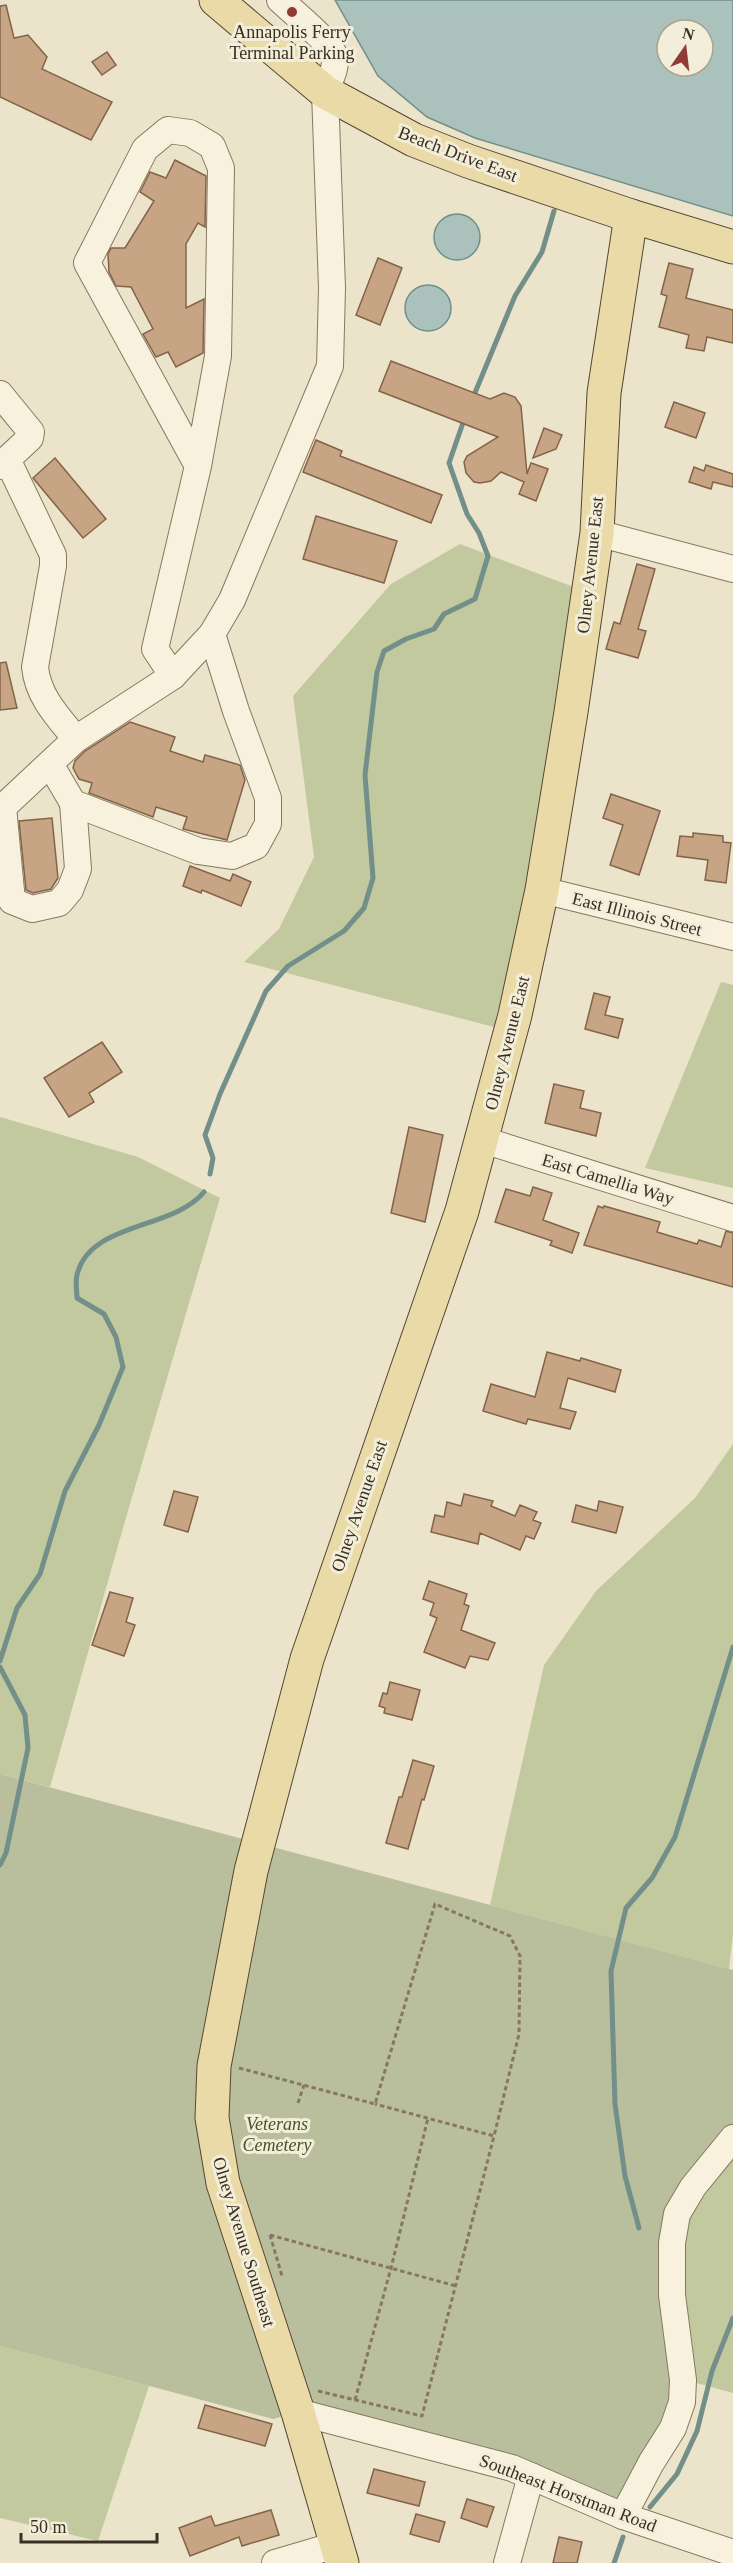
<svg xmlns="http://www.w3.org/2000/svg" width="733" height="2563" viewBox="0 0 733 2563" font-family="Georgia,serif">
  <style>
    .green { fill: #c2c99f }
    .cemetery { fill: #b9bf9d }
    .water { fill: #abc1bc; stroke: #728f89; stroke-width: 1.5; fill-rule: evenodd }
    .lines { fill: none; stroke-linecap: round; stroke-linejoin: round }
    .stream { stroke: #728f89; stroke-width: 5 }
    .building { fill: #c6a484; stroke: #846448; stroke-width: 1.5 }
    .minor-casing { stroke: #877760; stroke-width: 28 }
    .major-casing { stroke: #564634; stroke-width: 35 }
    .path { stroke: #877760; stroke-width: 3; stroke-dasharray: 4.5 3; stroke-linecap: butt }
    .minor { stroke: #f7f1de; stroke-width: 26 }
    .major { stroke: #eadaa7; stroke-width: 33 }
    .poi-dot { fill: #913b36; stroke: #f3eeda; stroke-width: 2 }
    .labels { text-anchor: middle; dominant-baseline: central; stroke-width: 6; stroke-linejoin: round; paint-order: stroke }
    .poi-label { font-size: 18px; fill: #392f22; stroke: #f3eeda }
    .street-label { font-size: 18px; fill: #392f22; stroke: #f3eeda }
    .park-label { font-size: 18px; font-style: italic; fill: #47542b; stroke: #f3eeda }
  </style>
  <rect width="100%" height="100%" fill="#ebe4cb"/>
  <g class="green">
    <path d="M460,544l119,45 -51,297 -34,141 -250,-65 35,-33 35,-72 -21,-161 98,-112z"/>
    <path d="M721,982l12,3v203l-88,-20z"/>
    <path d="M0,1117l138,40 82,41 -97,330 -73,259 -50,-13z"/>
    <path d="M733,1444v490l-4,35 -239,-64 54,-240 52,-74 99,-93z"/>
    <path d="M733,2154v239l-40,-11 -9,-52 -1,-114z"/>
    <path d="M0,2346l149,40 -51,155 -98,-23z"/>
  </g>
  <path class="cemetery" d="M0,1774l733,196v168l-56,76 6,166 -60,136 -325,-104 -25,7 -273,-73z"/>
  <g class="water">
    <path d="M335,0h398v216l-258,-78 -48,-21 -49,-41zM667,30h36v36h-36z"/>
    <circle cx="457" cy="237" r="23"/>
    <circle cx="428" cy="308" r="23"/>
  </g>
  <g class="lines">
    <g class="stream">
      <path d="M472,400l43,-104 27,-44 12,-41"/>
      <path d="M210,1174l3,-16 -8,-23 15,-41 46,-103 22,-25 56,-35 20,-23 9,-30 -8,-103 12,-103 7,-21 22,-12 28,-10 10,-15 31,-15 13,-43 -9,-23 -12,-19 -18,-51 16,-46"/>
      <path d="M0,1661l17,-53 23,-34 25,-83 34,-66 24,-58 -7,-30 -12,-23 -27,-16c0,-7 -2,-16 0,-23 12,-53 96,-45 127,-83"/>
      <path d="M0,1667l25,48 3,33 -22,105 -6,12"/>
      <path d="M639,2228l-14,-52 -10,-72 -4,-133 15,-63 26,-30 23,-41 58,-190"/>
      <path d="M650,2507l27,-33 20,-43 15,-60 21,-53"/>
      <path d="M614,2563l9,-26"/>
    </g>
  </g>
  <g class="building">
    <path d="M6,5l8,33 14,-3 19,22 -5,12 70,33 -21,38 -91,-43v-91z"/>
    <path d="M107,52l9,13 -14,10 -10,-13z"/>
    <path d="M175,160l31,16 -1,51 -7,-4 -12,21v64l18,-9 -1,54 -27,14 -8,-15 -12,5 -13,-23 10,-5 -22,-42 -15,-1 -7,-14 -1,-18 3,-6h14l29,-47 -14,-9 10,-20 16,6z"/>
    <path d="M378,258l24,10 -22,57 -24,-10z"/>
    <path d="M669,263l24,6 -7,29 47,12v33l-26,-6 -3,14 -18,-3 3,-13 -30,-8 8,-31 -6,-2z"/>
    <path d="M391,361l99,38 14,-6 11,4 6,9 6,68 4,-11 17,6 -12,32 -17,-7 5,-12 -23,-10 -10,9 -11,2 -6,-1 -8,-9 -2,-11 3,-6 31,-19 -119,-46z"/>
    <path d="M674,402l31,11 -9,25 -31,-11z"/>
    <path d="M544,428l18,7 -6,14 -23,9z"/>
    <path d="M316,440l26,11 -2,5 102,39 -11,28 -128,-51z"/>
    <path d="M55,458l51,61 -23,19 -50,-60z"/>
    <path d="M706,465l27,9v13l-20,-5 -2,7 -22,-7 5,-15 10,4z"/>
    <path d="M316,516l81,25 -13,42 -81,-24z"/>
    <path d="M637,564l18,5 -17,60 8,2 -8,27 -32,-9 8,-27 6,2z"/>
    <path d="M6,662l11,46 -17,2v-47z"/>
    <path d="M130,722l45,15 -5,14 33,11 2,-7 35,10 5,15 -18,60 -44,-11 4,-12 -31,-10 -3,10 -64,-24 3,-10 -13,-4 -6,-11 2,-7 10,-10z"/>
    <path d="M611,794l49,17 -21,64 -29,-10 13,-40 -20,-7z"/>
    <path d="M52,818l6,60 -7,11 -18,4 -7,-3 -7,-69z"/>
    <path d="M693,833l30,3v6l8,1 -5,40 -21,-3 3,-20 -31,-4 3,-20 13,1z"/>
    <path d="M190,866l40,15 3,-7 18,8 -10,24 -39,-16 -1,3 -18,-7z"/>
    <path d="M594,993l16,4 -5,18 18,4 -5,19 -33,-9z"/>
    <path d="M102,1042l20,30 -33,21 5,9 -25,15 -25,-39z"/>
    <path d="M554,1084l30,7 -4,17 21,5 -5,23 -51,-13z"/>
    <path d="M409,1127l34,8 -18,87 -34,-9z"/>
    <path d="M533,1187l19,6 -9,27 36,13 -7,20 -22,-8 2,-4 -57,-19 11,-33 24,7z"/>
    <path d="M598,1206l5,2 1,-2 56,16 -3,10 40,12 2,-4 22,7 5,-16 7,2v54l-149,-42z"/>
    <path d="M547,1352l33,9 1,-3 40,12 -6,22 -47,-14 -8,30 16,4 -6,17 -42,-10 -2,5 -43,-13 8,-27 44,13z"/>
    <path d="M174,1491l24,6 -10,35 -24,-7z"/>
    <path d="M464,1494l29,7 -2,5 24,10 5,-11 17,7 -4,8 8,3 -7,16 -8,-3 -6,14 -40,-17 -2,11 -47,-12 4,-17 9,2 3,-15 14,4z"/>
    <path d="M599,1501l24,6 -7,26 -44,-11 4,-17 21,6z"/>
    <path d="M429,1581l38,13 -3,10 5,2 -8,24 34,13 -7,17 -18,-4 -5,12 -41,-16 13,-34 -7,-3 4,-12 -11,-4z"/>
    <path d="M110,1592l23,6 -7,24 9,3 -11,31 -32,-11z"/>
    <path d="M390,1682l30,8 -8,30 -28,-7 1,-5 -6,-2 4,-13 4,1z"/>
    <path d="M413,1760l21,6 -10,34 -2,-1 -14,50 -22,-6 13,-46h3z"/>
    <path d="M205,2405l67,19 -7,22 -67,-18z"/>
    <path d="M374,2469l51,13 -6,24 -52,-13z"/>
    <path d="M467,2499l27,8 -7,20 -26,-9z"/>
    <path d="M271,2510l8,25 -37,11 -3,-9 -49,19 -11,-28 32,-12 4,10z"/>
    <path d="M416,2514l29,8 -6,20 -29,-8z"/>
    <path d="M559,2537l23,5 -5,21h-24z"/>
  </g>
  <g class="lines">
    <defs>
      <g id="minor">
        <path d="M0,394l31,38 -1,6 -30,28"/>
        <path d="M8,461l45,94v11l-18,101c3,30 23,50 41,72"/>
        <path d="M597,533l136,36"/>
        <path d="M173,676l-18,-27 43,-183 -111,-203 58,-114 23,-19 22,3 22,13 9,22 -3,188 -20,110"/>
        <path d="M50,764l23,39 125,48 34,5 24,-10 12,-22v-26l-32,-87 -24,-77"/>
        <path d="M3,807l9,94 20,8 27,-6 11,-13 8,-21 -5,-66"/>
        <path d="M0,810l76,-71 97,-63 39,-42 20,-34 98,-234 2,-78 -7,-196c4,-10 13,-26 9,-37 -4,-13 -42,-44 -54,-55"/>
        <path d="M542,890l191,47"/>
        <path d="M483,1140l250,78"/>
        <path d="M298,2412l214,56 111,48 110,37"/>
        <path d="M623,2516l28,-53 22,-35 9,-26 1,-22 -11,-85v-52l5,-29 16,-27 40,-49"/>
        <path d="M275,2563l61,-18"/>
        <path d="M507,2563l24,-87"/>
      </g>
      <g id="major">
        <path d="M216,0l109,92 89,48 54,21 163,55 102,31"/>
        <path d="M342,2563l-44,-151 -75,-229 -11,-65 2,-52 37,-195 56,-212 155,-448 53,-196 27,-125 29,-178 26,-179 7,-140 27,-177"/>
      </g>
    </defs>
    <use href="#minor" class="minor-casing"/>
    <use href="#major" class="major-casing"/>
    <g class="path">
      <path d="M239,2068l136,36 60,-200 75,32 10,20 -1,78 -25,102 -119,-32"/>
      <path d="M298,2103l6,-18"/>
      <path d="M270,2235l12,41"/>
      <path d="M270,2235l186,51"/>
      <path d="M318,2391l104,25 72,-280"/>
      <path d="M355,2400l36,-132 37,-150"/>
    </g>
    <use href="#minor" class="minor"/>
    <use href="#major" class="major"/>
  </g>
  <circle class="poi-dot" cx="292" cy="12" r="6"/>
  <g class="labels">
    <g class="poi-label">
      <text x="292" y="32">Annapolis Ferry<tspan x="292" dy="21">Terminal Parking</tspan></text>
    </g>
    <g class="street-label">
      <text transform="translate(458 154) rotate(21)">Beach Drive East</text>
      <text transform="translate(590 565) rotate(-84)">Olney Avenue East</text>
      <text transform="translate(637 914) rotate(14)">East Illinois Street</text>
      <text transform="translate(507 1043) rotate(-76)">Olney Avenue East</text>
      <text transform="translate(608 1179) rotate(17)">East Camellia Way</text>
      <text transform="translate(359 1506) rotate(-71)">Olney Avenue East</text>
      <text transform="translate(244 2242) rotate(73)">Olney Avenue Southeast</text>
      <text transform="translate(568 2493) rotate(21)">Southeast Horstman Road</text>
    </g>
    <g class="park-label">
      <text x="277" y="2124">Veterans<tspan x="277" dy="21">Cemetery</tspan></text>
    </g>
  </g>
  <g transform="translate(685 48) rotate(14)"><circle r="28" fill="#f3eeda" stroke="#a9a290" stroke-width="1.5"/>
  <path d="M0-4.5L10 22L0 15L-10 22Z" fill="#913b36"/>
  <text y="-9" font-size="16" font-weight="bold" text-anchor="middle" fill="#392f22">N</text>
  </g>
  <path d="M21 2533v9h136v-9" fill="none" stroke="#392f22" stroke-width="3"/>
  <text x="30" y="2533" font-size="18" fill="#392f22" stroke="#f3eeda" stroke-width="4.5" paint-order="stroke">50 m</text>
</svg>
